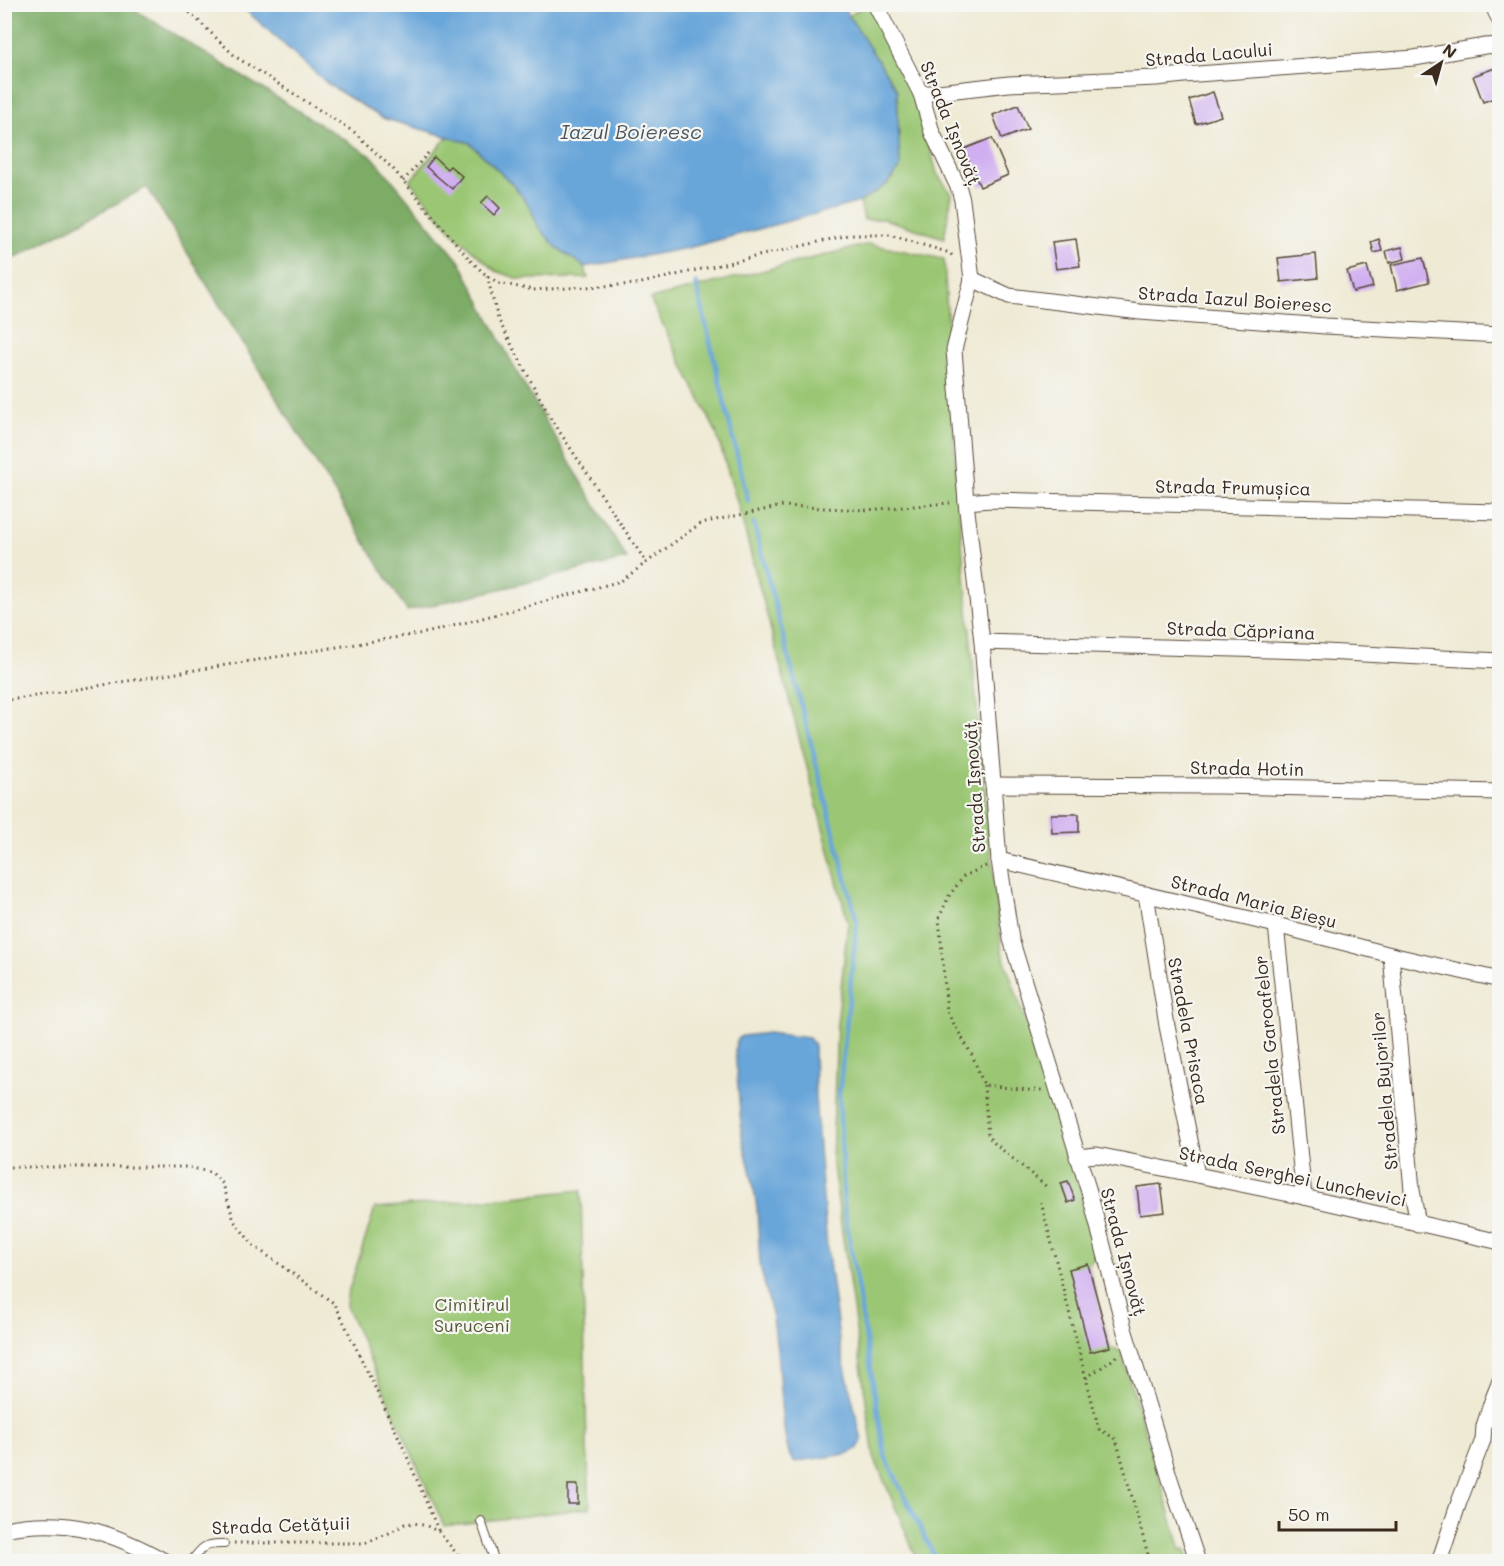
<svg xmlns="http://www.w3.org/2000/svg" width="1504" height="1566" viewBox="0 0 1504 1566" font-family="Mali,sans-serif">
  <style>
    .green { fill: #9bc774; stroke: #6b7849; stroke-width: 1.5 }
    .forest { fill: #7cac66; stroke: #5c6b42; stroke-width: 1.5 }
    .water { fill: #67a5d9; stroke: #51687c; stroke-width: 1.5 }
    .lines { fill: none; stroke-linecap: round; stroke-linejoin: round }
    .stream { stroke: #67a5d9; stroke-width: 4.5 }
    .building { fill: #d0aef1 }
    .service-casing { stroke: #564739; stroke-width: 10 }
    .minor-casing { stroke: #564739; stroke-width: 17 }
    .path { stroke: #564739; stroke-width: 3; stroke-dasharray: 1.5 4.5; stroke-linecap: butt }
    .service { stroke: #fff; stroke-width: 8 }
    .minor { stroke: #fff; stroke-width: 15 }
    .labels { text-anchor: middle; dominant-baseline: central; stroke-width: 4.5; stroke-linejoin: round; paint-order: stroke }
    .street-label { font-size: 18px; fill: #3b2a1e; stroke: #f6f6f2 }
    .park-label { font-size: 18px; fill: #585938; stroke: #f6f6f2 }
    .water-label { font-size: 20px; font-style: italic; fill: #4a555f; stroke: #f6f6f2 }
  </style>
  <rect width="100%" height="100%" fill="#f6f6f2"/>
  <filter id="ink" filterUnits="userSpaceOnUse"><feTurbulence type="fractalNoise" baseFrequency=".0167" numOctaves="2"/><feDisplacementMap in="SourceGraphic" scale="12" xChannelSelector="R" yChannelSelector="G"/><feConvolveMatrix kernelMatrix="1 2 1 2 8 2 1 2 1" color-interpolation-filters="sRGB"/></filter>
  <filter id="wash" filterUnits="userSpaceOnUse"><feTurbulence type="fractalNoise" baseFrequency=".008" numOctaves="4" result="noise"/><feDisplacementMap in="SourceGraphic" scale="24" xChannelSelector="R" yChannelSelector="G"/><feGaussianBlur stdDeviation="1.35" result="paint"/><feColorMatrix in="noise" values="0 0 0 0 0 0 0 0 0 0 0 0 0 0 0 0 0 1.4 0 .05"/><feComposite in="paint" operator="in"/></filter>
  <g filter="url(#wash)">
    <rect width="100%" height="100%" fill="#efead4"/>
    <g class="green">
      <path d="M865,5h5l49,99 18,70 15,20 -8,44 -60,-19 -20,1 -4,-18 26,-17 14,-17 -3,-78 -48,-74z"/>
      <path d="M447,137l23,6 46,45 15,21 7,17 18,21 29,20 3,11 -69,1 -23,-8 -41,-36 -45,-54z"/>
      <path d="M869,244l75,15 13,230 27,295 18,168 58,169 40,131 -12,13 22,82 11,4 60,199 4,-1 5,12h-272l-44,-104 -42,-297 5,-136 11,-101 -110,-418 -22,-73 -66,-133z"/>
      <path d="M581,1190l6,257 3,61 -146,18 -98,-220 1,-10 28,-88 118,-9z"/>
    </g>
    <path class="forest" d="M4,5h123l246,152 87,105 59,114 108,183 -220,52 -260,-424 -138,74 -5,-9z"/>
    <g class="water">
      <path d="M240,5h604l5,11 48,74 3,78 -14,17 -26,17 -172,46 -103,19 -29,-20 -18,-21 -7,-17 -15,-21 -46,-45 -88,-25 -53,-33z"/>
      <path d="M768,1033l41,5 5,7 1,52 12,150 13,99 22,95c-1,2 -3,6 -5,8 -8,8 -49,9 -62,13l-5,-6 -4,-14 -4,-27 -5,-65 -4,-32 -13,-52 -3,-58 -5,-30 -10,-41 -7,-87 2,-10 5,-4z"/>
    </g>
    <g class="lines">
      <g class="stream">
        <path d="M696,283l52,218"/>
        <path d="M754,524l103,397 -18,174 5,111 41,250 52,106"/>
      </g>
    </g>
    <g id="blocks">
      <g class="building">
        <path d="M1495,68l5,12v16l-17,6 -10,-26z"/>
        <path d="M1213,92l8,24 -25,8 -7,-24z"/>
        <path d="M1018,105l10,24 -26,10 -9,-24z"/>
        <path d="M992,138l16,37 -28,12 -16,-38z"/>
        <path d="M434,157l13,12 3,-3 12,10 -10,13 -26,-22z"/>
        <path d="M488,196l12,12 -6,7 -13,-12z"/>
        <path d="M1076,239l4,27 -24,3 -4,-27z"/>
        <path d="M1379,239l3,12 -8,2 -3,-11z"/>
        <path d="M1402,247l3,12 -16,4 -3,-12z"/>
        <path d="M1316,254l2,24 -37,4 -3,-24z"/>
        <path d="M1423,258l6,24 -32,8 -6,-25z"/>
        <path d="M1367,266l6,21 -20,5 -6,-21z"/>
        <path d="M1051,814h28v18l-27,1z"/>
        <path d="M1068,1181l7,19 -7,3 -7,-20z"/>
        <path d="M1161,1184l4,28 -25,3 -3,-28z"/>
        <path d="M1088,1264l22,83 -20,5 -21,-83z"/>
        <rect x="568" y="1485" width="10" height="19"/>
      </g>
    </g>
  </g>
  <g filter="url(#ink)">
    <use href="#blocks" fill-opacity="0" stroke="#564739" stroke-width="1.5"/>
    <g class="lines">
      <defs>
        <g id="service">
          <path d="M481,1521l14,41"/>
          <path d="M191,1562c11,-15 14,-19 33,-18"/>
        </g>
        <g id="minor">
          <path d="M875,4l46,90 11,38 27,57 3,11 10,79 -18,71 12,152 16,140 17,218 12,79 79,256 35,137 29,94 16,53 28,83"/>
          <path d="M1492,4l8,17"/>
          <path d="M921,94l88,-10 147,-6 28,-3 230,-17 71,-12 15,-1"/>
          <path d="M972,279l37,17 131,16 185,14 175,9"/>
          <path d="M966,502l24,-2 510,12"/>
          <path d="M982,642l323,9 195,10"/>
          <path d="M993,785l227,1 280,6"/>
          <path d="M999,860l277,65 115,30 109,25"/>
          <path d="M1146,894l21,132 30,149"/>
          <path d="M1276,925l28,272"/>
          <path d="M1391,955l21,235 6,34"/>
          <path d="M1077,1157l20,-2 100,20 107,22 196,45"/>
          <path d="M4,1529c64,-12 107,2 162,33"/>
          <path d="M1439,1562l20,-60 24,-62 1,-14 8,-25 8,-20"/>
        </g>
      </defs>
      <use href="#service" class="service-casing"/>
      <use href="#minor" class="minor-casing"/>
      <g class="path">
        <path d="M181,4l55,53 118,75 40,38 77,91 16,15 12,7 34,7 104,-6 212,-49h41l60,18 3,4"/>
        <path d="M403,181l27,-30"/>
        <path d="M487,276l11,43 53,100 95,143"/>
        <path d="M4,701l426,-69 191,-51 80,-58 82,-17 83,4 84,-7"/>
        <path d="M986,866l-22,10 -15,20 -10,22 8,94 25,43 12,30 45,5h14"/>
        <path d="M984,1085l4,51 5,6 55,46"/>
        <path d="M4,1167h185l23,6 11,11 11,37 20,25 81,58 65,136 39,92"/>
        <path d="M1041,1202l58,227 17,10 34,123"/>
        <path d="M1086,1378l29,-20 1,-2"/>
        <path d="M234,1543h131l24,-10 16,-9 9,-1 13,3 12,6 17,21 11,9"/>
      </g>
      <use href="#service" class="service"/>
      <use href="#minor" class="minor"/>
    </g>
  </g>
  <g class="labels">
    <g class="street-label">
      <text transform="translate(1209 54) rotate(-5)">Strada Lacului</text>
      <text transform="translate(951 123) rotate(68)">Strada Ișnovăț</text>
      <text transform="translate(1235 299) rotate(4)">Strada Iazul Boieresc</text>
      <text transform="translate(1233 487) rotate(1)">Strada Frumușica</text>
      <text transform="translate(1241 630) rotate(2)">Strada Căpriana</text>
      <text transform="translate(1247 768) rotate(1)">Strada Hotin</text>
      <text transform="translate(974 787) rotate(-94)">Strada Ișnovăț</text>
      <text transform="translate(1254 901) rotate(14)">Strada Maria Bieșu</text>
      <text transform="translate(1189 1031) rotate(79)">Stradela Prisaca</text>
      <text transform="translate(1269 1045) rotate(-96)">Stradela Garoafelor</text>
      <text transform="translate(1384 1091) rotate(-95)">Stradela Bujorilor</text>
      <text transform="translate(1293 1176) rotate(12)">Strada Serghei Lunchevici</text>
      <text transform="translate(1124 1252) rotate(75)">Strada Ișnovăț</text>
      <text transform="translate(281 1525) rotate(-2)">Strada Cetățuii</text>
    </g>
    <g class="park-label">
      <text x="472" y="1304">Cimitirul<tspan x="472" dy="21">Suruceni</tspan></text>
    </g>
    <g class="water-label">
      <text x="631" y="131">Iazul Boieresc</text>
    </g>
  </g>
  <rect width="1504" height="1566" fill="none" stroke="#f6f6f2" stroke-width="24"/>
  <g transform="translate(1441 63) rotate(36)" stroke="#f6f6f2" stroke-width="4.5" paint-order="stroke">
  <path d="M0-4.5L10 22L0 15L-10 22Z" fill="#3b2a1e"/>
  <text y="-9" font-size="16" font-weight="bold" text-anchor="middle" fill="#3b2a1e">N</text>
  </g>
  <path d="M1279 1521v9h117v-9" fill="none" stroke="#3b2a1e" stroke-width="3"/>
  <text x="1288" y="1521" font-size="18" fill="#3b2a1e" stroke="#f6f6f2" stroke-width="4.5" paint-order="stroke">50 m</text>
</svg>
